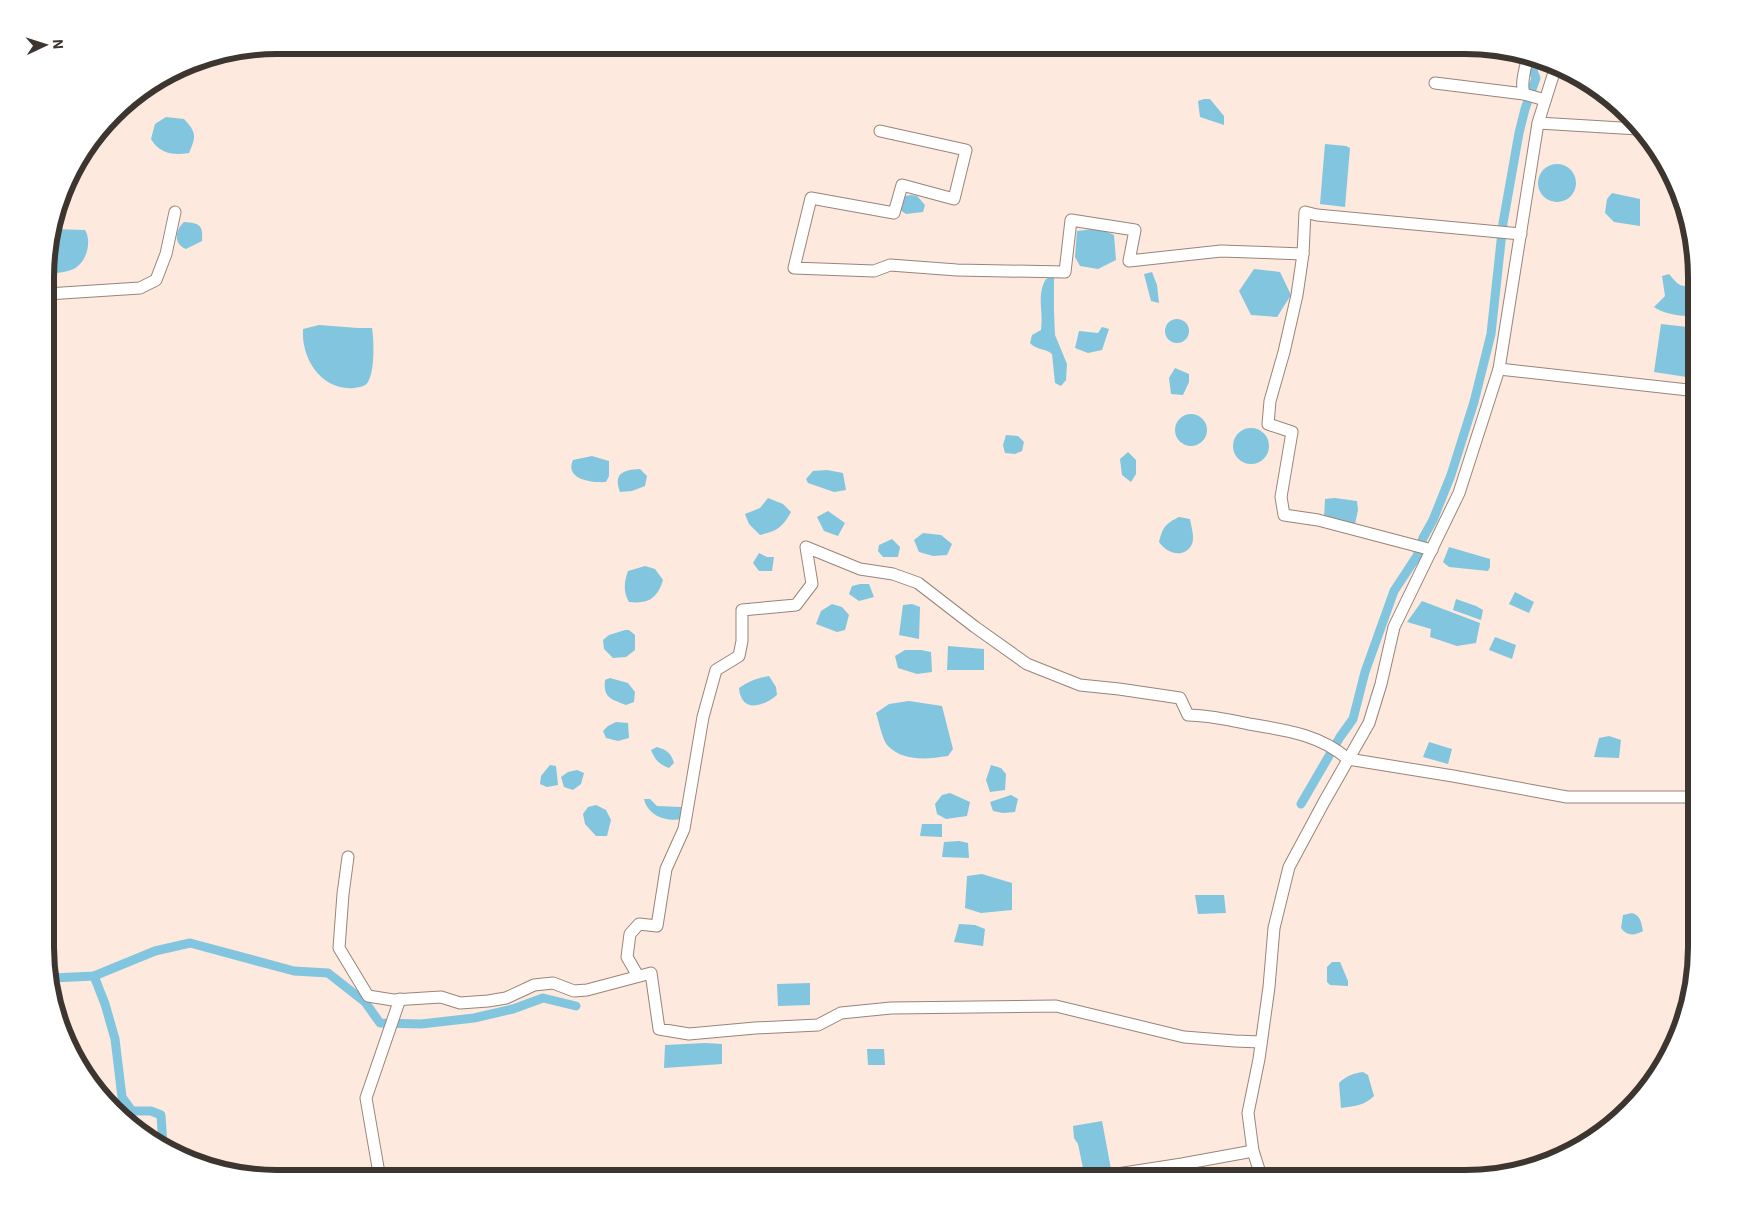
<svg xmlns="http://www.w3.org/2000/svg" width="1742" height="1224" viewBox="0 0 1742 1224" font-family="'IBM Plex Sans',sans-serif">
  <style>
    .water { fill: #82c5de }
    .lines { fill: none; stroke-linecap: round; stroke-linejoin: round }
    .canal { stroke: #82c5de; stroke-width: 9 }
    .minor-casing { stroke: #98857a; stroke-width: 13 }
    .minor { stroke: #fff; stroke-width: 11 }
    .rim { fill: none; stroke: #3c3530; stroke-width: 6 }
  </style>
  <rect width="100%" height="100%" fill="#fde9dd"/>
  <g class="water">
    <path d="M1204,99h6l14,17v9l-24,-8 -2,-16z"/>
    <path d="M166,117l18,2c13,14 12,17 5,34 -16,3 -30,0 -38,-14l4,-15z"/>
    <path d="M1325,144l21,2 4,2 -5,59 -25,-3z"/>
    <circle cx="1557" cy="183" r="19"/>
    <path d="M1612,193l28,6v27l-26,-4 -9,-9 2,-14z"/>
    <path d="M911,195l6,1 8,9 -2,7 -17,2 -6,-4 2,-8 3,-6z"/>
    <path d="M184,222c16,1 19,3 18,19l-16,8c-13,-5 -11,-19 -2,-27z"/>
    <path d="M52,229l33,1c8,13 0,36 -14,40 -8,3 -17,3 -24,4v-27z"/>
    <path d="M1094,229l11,2 9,4 2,25 -18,9 -18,-3 -5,-9 2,-26z"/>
    <path d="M1254,269l26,3 11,23 -14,22 -26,-2 -12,-24z"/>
    <path d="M1152,272l5,13 2,18 -8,-2 -7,-27z"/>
    <path d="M1669,274c10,12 12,15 28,9v32c-13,3 -33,-1 -43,-8l11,-11 -3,-20z"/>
    <path d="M1054,276v36l1,23 12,29 -1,16 -5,6 -6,-3 -3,-29c-7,-6 -16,-4 -22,-11l2,-8 9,-5c3,-18 -5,-35 5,-51z"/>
    <circle cx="1177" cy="331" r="12"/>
    <path d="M1661,324l36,4 -4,50 -39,-6z"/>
    <path d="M319,325l39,3h14c2,13 3,42 -4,54 -3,5 -9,5 -14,6 -33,3 -53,-30 -51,-59z"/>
    <path d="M1102,327l7,2 -7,21 -14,3 -13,-5 4,-17 19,2z"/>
    <path d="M1175,368l14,6v8l-6,13 -12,-1 -2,-16z"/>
    <circle cx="1191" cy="430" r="16"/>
    <circle cx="1251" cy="446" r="18"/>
    <path d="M1006,435l12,1 6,6 -2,9 -7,3 -10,-1 -2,-8z"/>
    <path d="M1128,452l8,8v14l-5,8 -9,-7 -2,-16z"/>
    <path d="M592,456l17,5v15l-3,6c-13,1 -42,-2 -33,-22z"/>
    <path d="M640,469l7,7 -2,10 -13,5 -12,1c-7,-19 3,-22 20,-23z"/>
    <path d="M827,470l16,3 3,17 -12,2 -26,-9 -2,-4 7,-8z"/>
    <path d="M768,498l15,6 8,8c-9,16 -14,19 -31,23l-11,-11 -4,-10 15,-6z"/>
    <path d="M1335,498l22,3 1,9 -3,14 -31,-6 1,-19z"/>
    <path d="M828,511l17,12 -7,13 -14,-5 -7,-14z"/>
    <path d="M1179,517l11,2c1,7 5,18 2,25 -7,15 -25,10 -33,-2 4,-15 6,-18 20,-25z"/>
    <path d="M923,533l18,2 11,9 -5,11 -14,1 -14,-4 -5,-12z"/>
    <path d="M892,539l8,8 -2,10h-15l-5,-6 1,-6z"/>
    <path d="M1449,547l41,12v8l-2,4 -39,-4 -6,-5z"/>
    <path d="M759,553l8,4h7l-2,14h-13l-6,-8z"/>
    <path d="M645,566l10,3 8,11c-6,19 -15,24 -34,22 -6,-10 -5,-20 -1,-31z"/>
    <path d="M860,584h9l5,13 -15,4 -10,-7 3,-8z"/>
    <path d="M1515,592l19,10 -5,11 -20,-9z"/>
    <path d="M1456,599l20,7 7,4 -2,10 -28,-10z"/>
    <path d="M1422,601l58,22 -4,20 -19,3 -27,-9 1,-8 -24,-7z"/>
    <path d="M832,604l10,3 7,8 -4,15 -8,2 -21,-8 5,-13z"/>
    <path d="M912,604l8,3 -1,32 -20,-4 4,-30z"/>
    <path d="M625,630h4l6,5v15l-9,7 -13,1 -9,-9 -1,-9 6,-5z"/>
    <path d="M1495,637l21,8 -4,14 -23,-9z"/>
    <path d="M948,646l36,3v21h-37z"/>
    <path d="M905,650h16l10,2 1,20 -15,2 -19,-6 -3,-12z"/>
    <path d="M769,676l7,11 1,8c-14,12 -36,18 -38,-7 10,-7 18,-10 30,-12z"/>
    <path d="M610,678l18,5 7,9 -1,10 -8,3c-15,-6 -23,-7 -21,-25z"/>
    <path d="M909,701l33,5 11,43 -5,7c-20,3 -44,6 -60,-10 -6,-6 -9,-25 -12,-33l13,-9z"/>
    <path d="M616,722l12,1 1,15 -11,3 -12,-3 -3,-7 5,-5z"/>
    <path d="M1609,736l12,4 -2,18 -25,-1 5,-19z"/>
    <path d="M1429,742l23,7 -4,15 -25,-7z"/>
    <path d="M657,747c10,3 14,6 17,16l-5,5c-10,-4 -14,-8 -18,-18z"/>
    <path d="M550,765l6,1 2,19 -11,2 -7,-3 1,-8z"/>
    <path d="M991,765l10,3 5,6 -1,16 -15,2 -4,-12z"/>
    <path d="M577,770l7,3 -3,11 -8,6 -9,-3 -3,-10 7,-5z"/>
    <path d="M950,793l20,9 -3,14 -21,3 -9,-5 -2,-10 7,-9z"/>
    <path d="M1011,795l7,4 -3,13 -12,1 -10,-2 -3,-9z"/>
    <path d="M644,799h6l7,7 24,1 1,12c-16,3 -34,-3 -38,-20z"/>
    <path d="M596,805l10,5 5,10 -4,16h-11l-11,-12 -2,-10 5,-7z"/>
    <path d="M922,824h20v13l-22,-1z"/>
    <path d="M959,841l9,2 1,15 -27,-1 2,-15z"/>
    <path d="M982,874l30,9v27l-31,3 -16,-5 2,-32z"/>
    <path d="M1195,895h29l2,18 -28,1z"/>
    <path d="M1632,913c9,3 9,9 11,18 -9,5 -16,5 -22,-3l2,-13z"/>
    <path d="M959,924l16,1 10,4 -2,17 -29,-4z"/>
    <path d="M1332,962h8l8,19v5l-18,-1 -3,-3v-15z"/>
    <path d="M810,983v22l-32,1 -1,-22z"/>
    <path d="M705,1043l17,1v20l-58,4 1,-23z"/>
    <path d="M867,1049h17l1,16h-17z"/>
    <path d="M1363,1072l5,3 6,21c-10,10 -20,10 -33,12l-2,-25c7,-7 15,-10 24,-11z"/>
    <path d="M1102,1121l9,48 -27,4 -6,-29 -4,-6 -1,-12z"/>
  </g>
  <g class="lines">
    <g class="canal">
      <path d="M1301,804l39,-67 13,-18 12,-47 29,-81 23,-35 6,-18 10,-18 18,-45 23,-73 17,-68 12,-111 16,-90 6,-24 11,-31 -3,-7 3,-14"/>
      <path d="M94,976l11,28 10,35 7,58 10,14h19l10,4 2,31"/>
      <path d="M47,977l6,1 41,-2 61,-25 35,-8 104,28 34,2 37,29 15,21 41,1 53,-6 39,-9 30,-11 33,8"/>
    </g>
    <defs>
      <g id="minor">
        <path d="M1435,83l89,11 21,6"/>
        <path d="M1524,94c-4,-12 2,-27 4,-39"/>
        <path d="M1538,123l100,6"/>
        <path d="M880,131l86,19 -12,49 -52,-14 -8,28 -83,-15 -17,70 80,3 16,-6 67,5 108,2 6,-52 64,10 -6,31 92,-10 82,3"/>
        <path d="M47,294l93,-6 16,-8 10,-26 9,-42"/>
        <path d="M1499,369l198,22"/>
        <path d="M1432,550l-114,-30 -34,-5 -3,-18 11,-65 -24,-8 2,-23 14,-49 13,-57 6,-41 2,-42 12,3 204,19"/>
        <path d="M348,857l-5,37 -4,54 29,48 25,4 48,-3 19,6 28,-2 18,-3 28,-13 19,-2 21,8 13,-1 64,-17 8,56 30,5 66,-6 63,-3 23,-12 50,-5 165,-2 128,31 51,4 26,1"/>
        <path d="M638,976l-11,-19 3,-23 9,-10 18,2 9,-57 18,-40 19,-112 13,-47 23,-14 3,-15v-31l54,-5 16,-21 -6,-37 54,22 33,5 25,9 57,44 52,37 53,21 39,4 61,9 8,17c21,0 40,5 61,9 36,6 70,10 99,35l105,17 114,21h130"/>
        <path d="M380,1179l-14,-81 34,-99"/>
        <path d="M1085,1179l97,-15 71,-13"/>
        <path d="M1262,1179l-9,-28 -5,-38 11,-54 10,-72 5,-59 15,-61 35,-65 45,-79 12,-39 13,-57 65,-134 40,-124 39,-246 18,-57"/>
      </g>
    </defs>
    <use href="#minor" class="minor-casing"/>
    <use href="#minor" class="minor"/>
  </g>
  <path d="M0 0H1742V1224H0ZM277 54H1465A223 223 0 0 1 1688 277V947A223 223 0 0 1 1465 1170H277A223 223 0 0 1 54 947V277A223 223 0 0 1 277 54Z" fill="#fff" fill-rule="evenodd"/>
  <path class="rim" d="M277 54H1465A223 223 0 0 1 1688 277V947A223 223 0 0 1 1465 1170H277A223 223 0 0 1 54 947V277A223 223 0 0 1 277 54Z"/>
  <g transform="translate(45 45) rotate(86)" stroke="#ffffff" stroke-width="4" paint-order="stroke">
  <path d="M0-4L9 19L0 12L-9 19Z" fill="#3c3530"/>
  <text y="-8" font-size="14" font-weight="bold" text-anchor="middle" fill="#3c3530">N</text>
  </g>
</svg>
